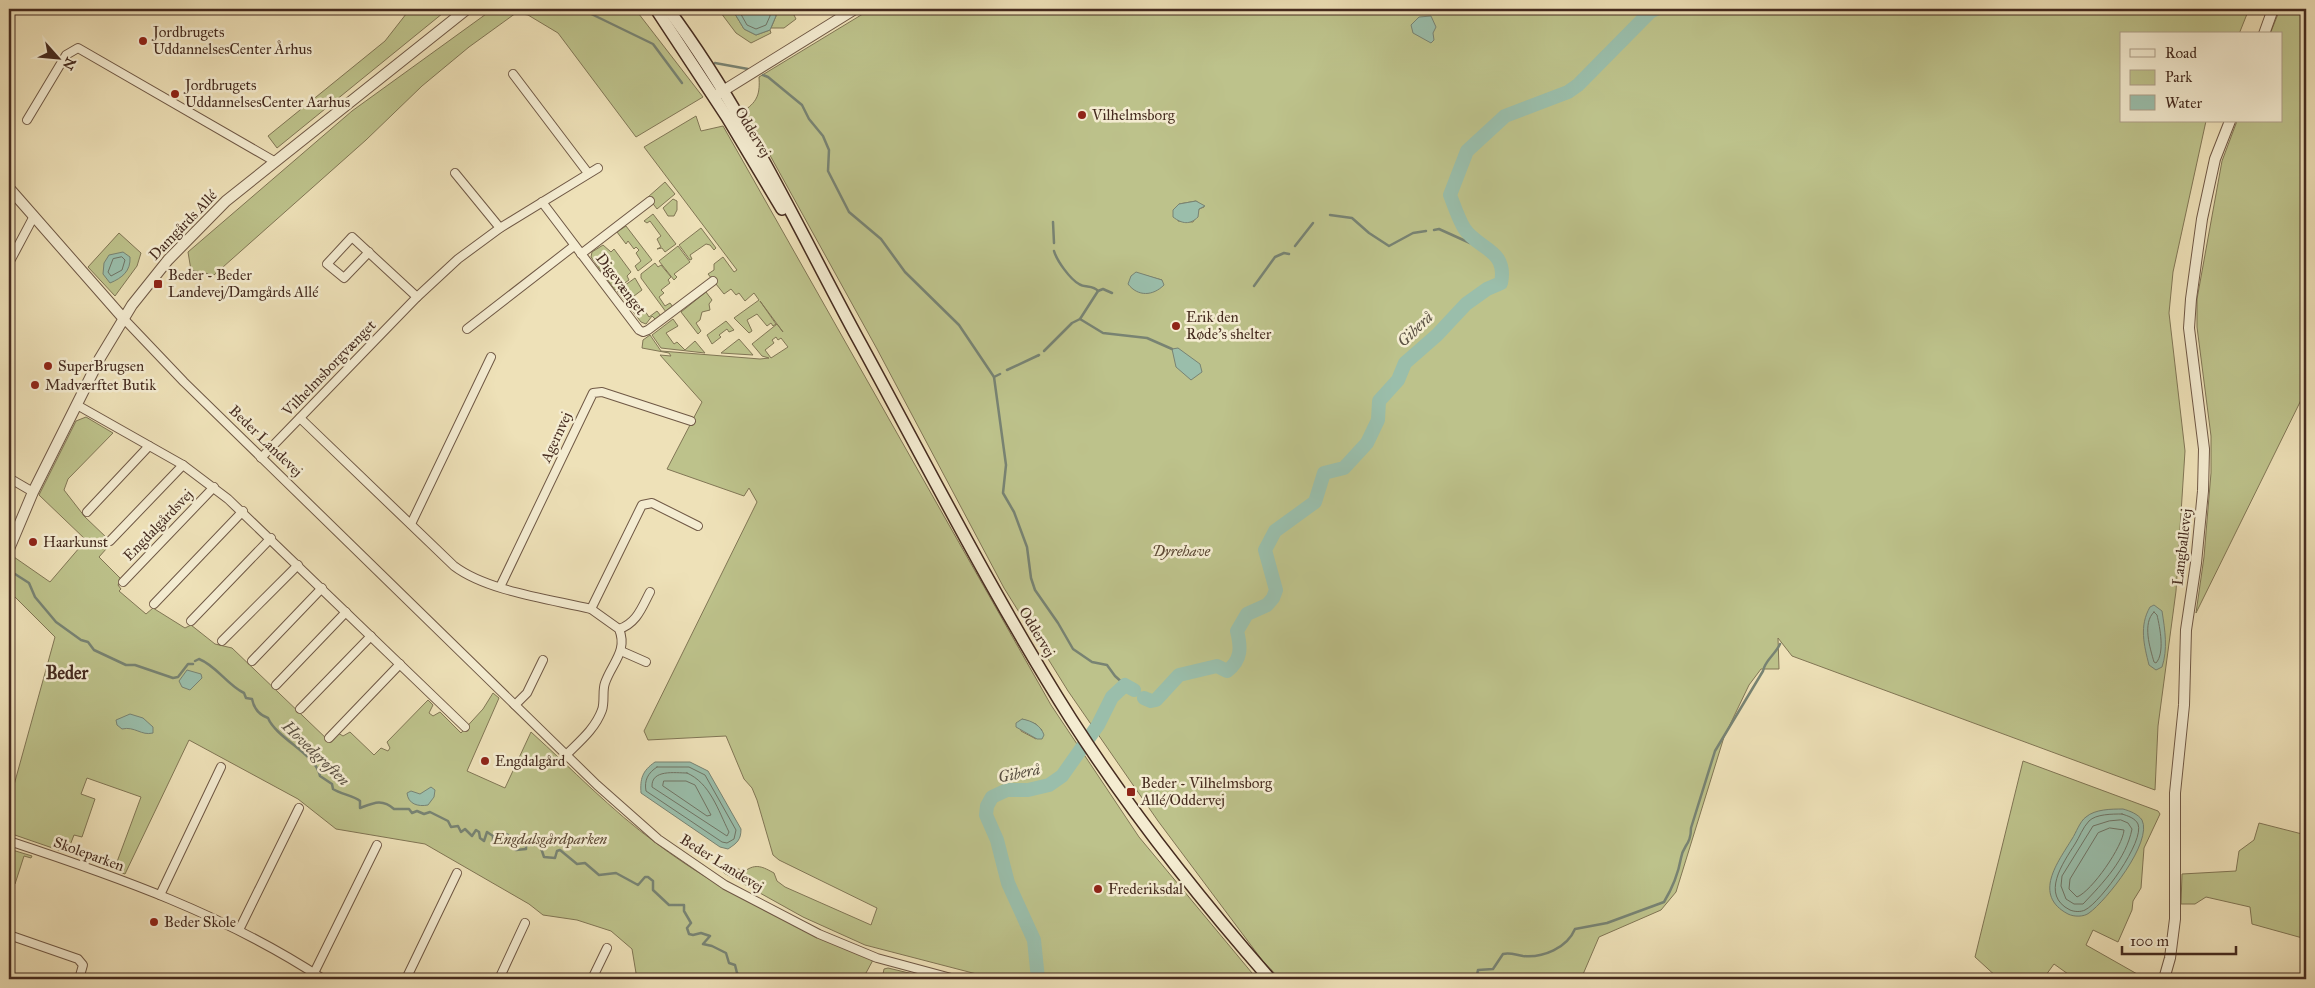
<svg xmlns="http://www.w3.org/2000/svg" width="2315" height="988" viewBox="0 0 2315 988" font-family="'IM FELL Great Primer',serif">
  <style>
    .green { fill: #bdc28b; stroke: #817655; fill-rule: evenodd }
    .water { fill: #9abeab; stroke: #788373 }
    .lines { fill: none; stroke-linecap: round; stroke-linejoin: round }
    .shore { stroke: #707465; stroke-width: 1 }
    .stream { stroke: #788373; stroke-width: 2.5 }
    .river { stroke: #9abeab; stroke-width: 14 }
    .minor-casing { stroke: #6f5845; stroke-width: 10 }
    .tertiary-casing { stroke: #6f5845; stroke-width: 12 }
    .secondary-casing { stroke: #452b1f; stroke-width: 14 }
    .minor { stroke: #f4ecd1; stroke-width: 8 }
    .tertiary { stroke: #f4ecd1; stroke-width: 10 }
    .secondary { stroke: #f4ecd1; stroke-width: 11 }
    .poi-dot { fill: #8f2418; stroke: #f4ecd1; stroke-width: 2 }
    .labels { text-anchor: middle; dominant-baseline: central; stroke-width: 5; stroke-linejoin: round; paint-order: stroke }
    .poi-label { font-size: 15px; fill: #452b1f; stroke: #f4ecd1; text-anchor: start }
    .street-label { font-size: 15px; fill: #452b1f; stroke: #f4ecd1 }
    .park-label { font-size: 15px; font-style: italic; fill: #5d4935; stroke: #f4ecd1 }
    .water-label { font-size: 16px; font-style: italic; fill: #5a5042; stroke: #f4ecd1 }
    .quarter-label { font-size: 18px; font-weight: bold; fill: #452b1f; stroke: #f4ecd1 }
  </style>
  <rect width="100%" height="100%" fill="#eee1b8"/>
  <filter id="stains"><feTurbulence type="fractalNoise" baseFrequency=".004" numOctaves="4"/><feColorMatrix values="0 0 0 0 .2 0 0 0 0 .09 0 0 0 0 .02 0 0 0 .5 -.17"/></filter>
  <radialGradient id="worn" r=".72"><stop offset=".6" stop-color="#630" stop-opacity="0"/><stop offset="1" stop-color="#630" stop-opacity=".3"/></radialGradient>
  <g class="green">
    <path d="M410,9h38l-171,139 -9,-12 117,-95z"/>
    <path d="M493,9h142l68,88 -67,40 -78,-104 -30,-18 -12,-2 -47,34 -47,39 -56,54 -152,135 -23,-5 -3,-18 164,-141z"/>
    <path d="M718,9h14l12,20 12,6 14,-5 1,3 -20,10 -15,-10z"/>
    <path d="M773,9h18l5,10 -12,9h-13l5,-12z"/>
    <path d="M871,9h1378l-10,25h-118v87h85l-33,151 -4,41 16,138 -9,140 -18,135 -3,64 -363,-134 -14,-18 1,31h-18l-12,16 -25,52 -48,155 -15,18 -62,27 -18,42h-301l-18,-19 -104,-139 -90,-130 -64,-103 -127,-239 -132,-239c13,-9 15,-17 14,-33zM1196,201l8,6 -5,2 -6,13 -15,-1 1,-17zM1144,275l18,5 -24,11z"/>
    <path d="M2280,9h26v381l-110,223 8,-56 7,-84v-37l-14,-109v-28l25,-138 15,-40h44v-87h-11z"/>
    <path d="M696,116l5,15 22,-5 328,579 88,132 118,142 -265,-1 -127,-33 -62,-28 -79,-44 -3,-5 4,-3 20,6c11,-8 18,-4 29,2l3,8 8,6 86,38 6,-17 -98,-48 -6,-5 -16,-55 -5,-12 -8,-9 -18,-43 -78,4 -4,-9 113,-229 -8,-14 -5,8 -77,-27 35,-67 -42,-47 11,1 -2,-3 -27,-5 1,-8 7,-5 11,16 99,8 9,-1 -7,-2 -10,-12 25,-20 6,8 -23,-31 16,23 -3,2 -2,-3 -4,3 -10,-12 -10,6 5,11 -3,2 -15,-15 25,-18 -5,-7 -9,8 -6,-8 -3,2 -5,-6 -7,5 -16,-20 6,-4v-6l9,-7 11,15 3,-2 -93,-123zM776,337l2,3 3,-2 7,9 -17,11 -6,-8 9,-7 -2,-3zM1022,719l14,5 6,6 -6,9 -15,-8z"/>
    <path d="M665,182l10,12 -18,15 -9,-12z"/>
    <path d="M673,199l4,2v9l-3,6h-6l-5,-8z"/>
    <path d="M653,214l23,30 -11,8 -3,-4 -5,1 4,-2 -4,-8 4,-3 -11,-15 -3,2 -3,-2z"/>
    <path d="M626,226l26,34 -14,11 -3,-5 6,-5 -5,-8 3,-3 -3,-3 -2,2 -6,-8 -2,3 -9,-12z"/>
    <path d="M701,228l15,20 -2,2 -4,-5 -4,-1 -16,11 2,4 -2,1 -11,-15z"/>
    <path d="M119,233l22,20 -4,13 -22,30 -27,-29z"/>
    <path d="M603,245l8,7 3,-3 17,23 -4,4 2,4 -14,10 -24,-33 1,-5z"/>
    <path d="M678,246l12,16 -16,12 3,3 -3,3 -15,-19z"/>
    <path d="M655,263l3,4 3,-2 10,12 -3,3 2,3 -9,7 3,3 -5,4 6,9 5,-3 3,4 -7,5 -25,-34v-4z"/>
    <path d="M635,278l7,12 -12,9 8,10 5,-1 6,9 8,-6 4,5 -5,4 -4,-4 -6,8 -5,-2 -24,-31z"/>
    <path d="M706,292l6,8 -3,4 1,6 -8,2 -2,8 -4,3 5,8 -3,3 -17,-22z"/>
    <path d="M673,319l5,7 -12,7 8,11 3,-2 8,8 10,-9 10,12 -44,-5 -9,-13z"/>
    <path d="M726,321l8,9 -5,2 -2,-3 -8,6 2,2 -9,7 -5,-9z"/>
    <path d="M739,339l14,16 -32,-2z"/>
    <path d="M86,417l27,16 -45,46 -4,11 21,27 23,22 -4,6 3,3 -8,9 22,22 -3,6 3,4 -2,2 27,23 7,-6 32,20 6,-3 24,19 17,4 97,93 9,-8 5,3 7,-4 24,23 7,-7 7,3 2,-3 -3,-6 41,-42 5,5 -4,8 4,3 7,-4 21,21 22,-24 10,-16 6,5 -32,73 38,17 26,-56c41,37 80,78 125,111 66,50 141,85 217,117l-7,13 -8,6h-221l-5,-30 -21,-18 -34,-11 -34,-5 -14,-11 -104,-60 -89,-15 -38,-30 -109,-59 -64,134 -11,-4 27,-73 -54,-19 -6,16 14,5 -13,38 -8,-2 -7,18 -58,-20v-30l46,-166 -46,-46 5,-34 36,25 36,-42 -47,-45 37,-74z"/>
    <path d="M2023,761l135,50 2,3 -16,34 -3,40 -8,13 -1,9 -14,32 -25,-12 -7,15 60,34h-71l-21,-15 -11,15h-44l-24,-22z"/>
    <path d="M2259,823l47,12v104l-54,-15 -2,-17 -44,-10 -11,7h-14l1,-30 54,-3 3,-20 15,-11z"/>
    <path d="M9,849l23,7 -1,2 -7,-2 -9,28 -6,-4z"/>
    <path d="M888,968l46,11h-52l2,-10z"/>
  </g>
  <g class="water">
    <path d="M732,9h43l1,7 -6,14 -14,5 -12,-6z"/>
    <path d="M1431,16l5,11 -3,6 1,7 -3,3 -18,-10 -2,-8 8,-8z"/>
    <path d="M1196,201l9,5 -6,3 -1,8c-8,8 -16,7 -25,0v-7l6,-6z"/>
    <path d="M123,252l7,5c1,14 -8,21 -20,26l-7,-9 1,-11 5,-8z"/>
    <path d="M1136,272l26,8 2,5c-11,11 -26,12 -36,-1l3,-8z"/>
    <path d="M1178,348l22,16 2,8 -11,8 -15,-13 -4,-18z"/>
    <path d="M2154,605l8,6c3,19 6,38 0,56l-6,3 -7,-5c-5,-20 -10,-39 1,-58z"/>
    <path d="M187,670l14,4 1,4 -12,12 -8,-3 -3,-6z"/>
    <path d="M130,714l13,4 10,9v6c-12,3 -18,-7 -31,-4l-5,-4 -1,-5z"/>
    <path d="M1022,719c11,2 19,7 22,16l-2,4h-5l-21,-12v-4z"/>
    <path d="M655,762h35l18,9 33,58c0,11 -4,14 -13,20l-8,-2 -79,-54c-1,-14 1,-22 14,-31z"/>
    <path d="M431,787l4,3 -1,7 -6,8c-10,2 -20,-1 -21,-12l4,-2 9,3z"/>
    <path d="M2123,809c7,2 15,5 19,11 11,22 -36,81 -53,93 -5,4 -15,4 -21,1 -36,-19 -10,-52 4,-75 4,-6 8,-18 14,-22 9,-8 26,-8 37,-8z"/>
  </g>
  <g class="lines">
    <g class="shore">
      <path d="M738,9l9,16 9,4 10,-4 4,-9v-7"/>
      <path d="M122,257l3,3 -3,10 -11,6 -3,-4 5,-13z"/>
      <path d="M2154,612l3,3c3,13 8,38 -1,48l-2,-1c-4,-14 -12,-39 0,-50z"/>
      <path d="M657,767h32l16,8 31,55 -2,9 -7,4 -5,-1 -76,-51c-2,-11 2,-18 11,-24z"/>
      <path d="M687,773c23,10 31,37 42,59l-2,4 -75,-49c-1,-18 23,-14 35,-14z"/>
      <path d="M664,781h22l9,4 16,30 -4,1 -44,-30z"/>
      <path d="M2122,814c6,2 13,4 16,10 7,17 -37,78 -53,86 -4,2 -10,2 -15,0 -30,-15 -7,-47 5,-66 4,-6 8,-17 14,-23 7,-7 23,-7 33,-7z"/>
      <path d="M2121,820l7,3 4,6c-6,30 -29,54 -49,75h-9l-8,-5 -5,-13 1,-10 31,-50 16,-5z"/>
      <path d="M2110,828l14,2c-1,16 -32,61 -47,67l-8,-8 1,-10 28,-46z"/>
    </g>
    <g class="stream">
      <path d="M581,9l72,35 29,39"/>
      <path d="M715,63l33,6"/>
      <path d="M763,75l5,2 34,28 7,14 14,17 6,14 -1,21 21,41 32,27 24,33 54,53 35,52 12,88 -3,28 11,19 13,35 4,31 4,12 23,33 15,26 19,13 15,3 8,11 10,9"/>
      <path d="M1330,215l22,3 17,15 20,13 24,-13 13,-2"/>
      <path d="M1053,222l1,21"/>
      <path d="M1434,230l5,-1 31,14 7,-4"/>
      <path d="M1295,246l18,-23"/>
      <path d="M1054,251c3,10 16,28 25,33 6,4 14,1 19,7l5,-2 9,4"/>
      <path d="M1254,286l21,-29 9,-4 5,1"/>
      <path d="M1080,319l23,14 44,5 25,11"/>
      <path d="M1044,351l28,-28 8,-4 18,-28"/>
      <path d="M1007,370l32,-15"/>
      <path d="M994,377l6,-3"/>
      <path d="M15,574l14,9 6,14 21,25 25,18 7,2 6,8 32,15h9l38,13 5,-1 10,-13h5"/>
      <path d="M195,661l4,-2c18,7 28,26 45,34l2,5 6,1c2,10 7,16 16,19 9,21 48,36 52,58l12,8 1,5c8,5 21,7 27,12v7c13,-5 22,-10 34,1h15l3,4 5,-2 7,3 6,-2 18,9 3,6 7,-1 3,6 4,-3 7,7 4,-6 3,2 1,6 4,3 3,-9 6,4v6l4,1 4,-11 7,3 1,10 7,5 10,-1v-9l3,-1 11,6 4,12 11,1 2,-7 3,-1 17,14 8,-1 14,12 17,-2 22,12 7,-8h3l5,4v9l16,15h15v6l7,12 -4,5 2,6 4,1 8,-2 9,3 -7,8 9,2 14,7 3,10 6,2 2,8 8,6"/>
      <path d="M1476,979l2,-9 15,-1 10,-15c7,-2 13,1 20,2 20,2 44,-8 52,-27l32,-6 57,-21c9,-15 14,-27 17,-44 2,-13 10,-13 10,-30l24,-77 48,-80c2,-11 12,-16 17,-27"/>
    </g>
    <g class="river">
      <path d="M1144,698l7,3 5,-1 23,-25 38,-9 10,5c15,-11 14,-24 10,-40l10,-17 20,-9 6,-7 3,-8 -11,-40 10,-19 40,-29 9,-29 20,-5 23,-25 11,-23 1,-19 19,-21 7,-17 32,-28 29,-31 21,-15 14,-6c7,-34 -24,-34 -37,-55 -6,-10 -10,-23 -14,-33l17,-44 38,-35 63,-24 10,-7 72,-73 6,-3"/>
      <path d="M1038,979l-4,-39 -26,-57 -11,-43 -11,-25 1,-9 5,-9 15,-7h21l21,-5 13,-9 36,-51 14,-28 13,-12 9,5"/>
    </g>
    <defs>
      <g id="minor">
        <path d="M513,74l75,99"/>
        <path d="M27,120l39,-65 12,-7 196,113"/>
        <path d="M455,173l45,55"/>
        <path d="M542,202l97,128 4,2 5,-2 65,-49"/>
        <path d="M369,252l-25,26 -17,-14 25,-27 65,60"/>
        <path d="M581,254l69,-53"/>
        <path d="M9,263l25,-47"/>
        <path d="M124,319l60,63 413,403 61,54 67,46 94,49 58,24 78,21"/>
        <path d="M467,329l107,-83"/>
        <path d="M77,405l106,60 45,34 237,228"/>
        <path d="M300,418l154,148c33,25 95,33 137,43l51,-104 10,-2 46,23"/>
        <path d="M261,458l156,-161 41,-38 42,-31 98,-60"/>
        <path d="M9,478l24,14"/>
        <path d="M87,512l62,-66"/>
        <path d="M411,524l80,-167"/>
        <path d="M110,541l73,-76"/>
        <path d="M123,582l91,-95"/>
        <path d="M500,587l93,-194 9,-1 89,29"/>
        <path d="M154,604l89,-93"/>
        <path d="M191,621l80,-83"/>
        <path d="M619,629c18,-6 23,-22 31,-37"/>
        <path d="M222,641l76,-76"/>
        <path d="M621,651l25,11"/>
        <path d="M252,661l70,-73"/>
        <path d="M276,685l70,-73"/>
        <path d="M515,705l12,-12 16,-33"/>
        <path d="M300,709l71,-73"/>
        <path d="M329,738l71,-74"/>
        <path d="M566,755c14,-14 29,-26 36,-45 3,-9 0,-19 3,-27 7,-20 23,-32 14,-54l-28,-20"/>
        <path d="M9,841c109,36 217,74 314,138"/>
        <path d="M160,895l61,-128"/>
        <path d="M239,930l60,-122"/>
        <path d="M9,935l69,24 5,6 -4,14"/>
        <path d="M314,973l63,-128"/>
        <path d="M406,979l51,-106"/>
        <path d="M499,979l26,-56"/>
        <path d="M592,979l15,-31"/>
      </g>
      <g id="tertiary">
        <path d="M2264,34l9,-25"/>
        <path d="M718,94l137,-85"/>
        <path d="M9,188l115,131"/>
        <path d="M9,549l24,-57 67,-134 32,-53 36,-45 58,-59 241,-192"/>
        <path d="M2164,979l6,-21 5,-39v-126l9,-88 2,-75 10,-67 7,-72 1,-42 -15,-121 2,-29 11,-80 13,-60 15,-38"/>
      </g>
      <g id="secondary">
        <path d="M656,9l71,108 55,92"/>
        <path d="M668,9c76,102 129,217 189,328 70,128 136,259 214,382 59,92 127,178 199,260"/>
      </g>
    </defs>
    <use href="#minor" class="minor-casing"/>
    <use href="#tertiary" class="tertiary-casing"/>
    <use href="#secondary" class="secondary-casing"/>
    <use href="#minor" class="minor"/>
    <use href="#tertiary" class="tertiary"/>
    <use href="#secondary" class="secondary"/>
  </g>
  <g class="poi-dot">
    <circle cx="143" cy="41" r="5"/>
    <circle cx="175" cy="94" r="5"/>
    <circle cx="1082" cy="115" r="5"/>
    <rect x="153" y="279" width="10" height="10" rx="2.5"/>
    <circle cx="1176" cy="326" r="5"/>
    <circle cx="48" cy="366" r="5"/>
    <circle cx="35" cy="385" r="5"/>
    <circle cx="33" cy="542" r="5"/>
    <circle cx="485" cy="761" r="5"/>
    <rect x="1126" y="787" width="10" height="10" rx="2.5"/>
    <circle cx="1098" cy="889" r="5"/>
    <circle cx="154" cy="922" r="5"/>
  </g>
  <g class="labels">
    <g class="poi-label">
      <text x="153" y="32">Jordbrugets<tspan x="153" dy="17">UddannelsesCenter Århus</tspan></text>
      <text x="185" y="85">Jordbrugets<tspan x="185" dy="17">UddannelsesCenter Aarhus</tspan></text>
      <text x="1092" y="115">Vilhelmsborg</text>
      <text x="168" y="275">Beder - Beder<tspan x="168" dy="17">Landevej/Damgårds Allé</tspan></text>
      <text x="1186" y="317">Erik den<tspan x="1186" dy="17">Røde's shelter</tspan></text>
      <text x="58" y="366">SuperBrugsen</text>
      <text x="45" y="385">Madværftet Butik</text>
      <text x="43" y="542">Haarkunst</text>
      <text x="495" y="761">Engdalgård</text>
      <text x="1141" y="783">Beder - Vilhelmsborg<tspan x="1141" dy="17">Allé/Oddervej</tspan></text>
      <text x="1108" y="889">Frederiksdal</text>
      <text x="164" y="922">Beder Skole</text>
    </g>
    <g class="street-label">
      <text transform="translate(753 132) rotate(59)">Oddervej</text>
      <text transform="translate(183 225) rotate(-46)">Damgårds Allé</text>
      <text transform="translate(621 284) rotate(53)">Digevænget</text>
      <text transform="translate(329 368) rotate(-46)">Vilhelmsborgvænget</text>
      <text transform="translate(556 437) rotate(-65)">Agernvej</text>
      <text transform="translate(266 441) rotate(44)">Beder Landevej</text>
      <text transform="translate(158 525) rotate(-46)">Engdalgårdsvej</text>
      <text transform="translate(2182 547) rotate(-83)">Langballevej</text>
      <text transform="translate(1037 632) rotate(59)">Oddervej</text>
      <text transform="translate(89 854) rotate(20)">Skoleparken</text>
      <text transform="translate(722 863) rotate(32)">Beder Landevej</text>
    </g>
    <g class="park-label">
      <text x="1181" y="551">Dyrehave</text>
      <text x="550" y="839">Engdalsgårdparken</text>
    </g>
    <g class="water-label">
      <text transform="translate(1415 329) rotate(-44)">Giberå</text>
      <text transform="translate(316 753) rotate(44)">Hovedgrøften</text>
      <text transform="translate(1019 773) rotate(-12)">Giberå</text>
    </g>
    <g class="quarter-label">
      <text x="67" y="673">Beder</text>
    </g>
  </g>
  <rect width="2315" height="988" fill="none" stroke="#eee1b8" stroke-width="30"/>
  <rect x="10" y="10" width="2295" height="968" fill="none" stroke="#452b1f" stroke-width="2.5"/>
  <rect x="15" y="15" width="2285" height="958" fill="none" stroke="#452b1f"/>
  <rect x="2120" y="32" width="162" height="90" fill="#f4ecd1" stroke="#ae9f8a"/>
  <rect x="2130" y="49" width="25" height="8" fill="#f4ecd1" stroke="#ae9f8a"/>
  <text x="2165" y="58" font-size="15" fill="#452b1f">Road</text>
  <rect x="2130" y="70" width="25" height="15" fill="#bdc28b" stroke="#ae9f8a"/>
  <text x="2165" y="82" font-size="15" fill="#452b1f">Park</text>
  <rect x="2130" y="95" width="25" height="15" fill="#9abeab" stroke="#ae9f8a"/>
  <text x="2165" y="108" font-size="15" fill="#452b1f">Water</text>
  <g transform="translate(58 58) rotate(117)" stroke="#f4ecd1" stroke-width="4" paint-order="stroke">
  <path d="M0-4L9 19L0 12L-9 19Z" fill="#452b1f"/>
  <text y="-8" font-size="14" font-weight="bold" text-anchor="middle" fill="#452b1f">N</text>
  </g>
  <path d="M2122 946v8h114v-8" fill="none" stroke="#452b1f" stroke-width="2.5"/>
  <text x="2130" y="946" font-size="15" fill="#452b1f" stroke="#f4ecd1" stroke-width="4" paint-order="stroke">100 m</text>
  <rect width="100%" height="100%" filter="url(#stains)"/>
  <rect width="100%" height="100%" fill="url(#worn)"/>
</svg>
